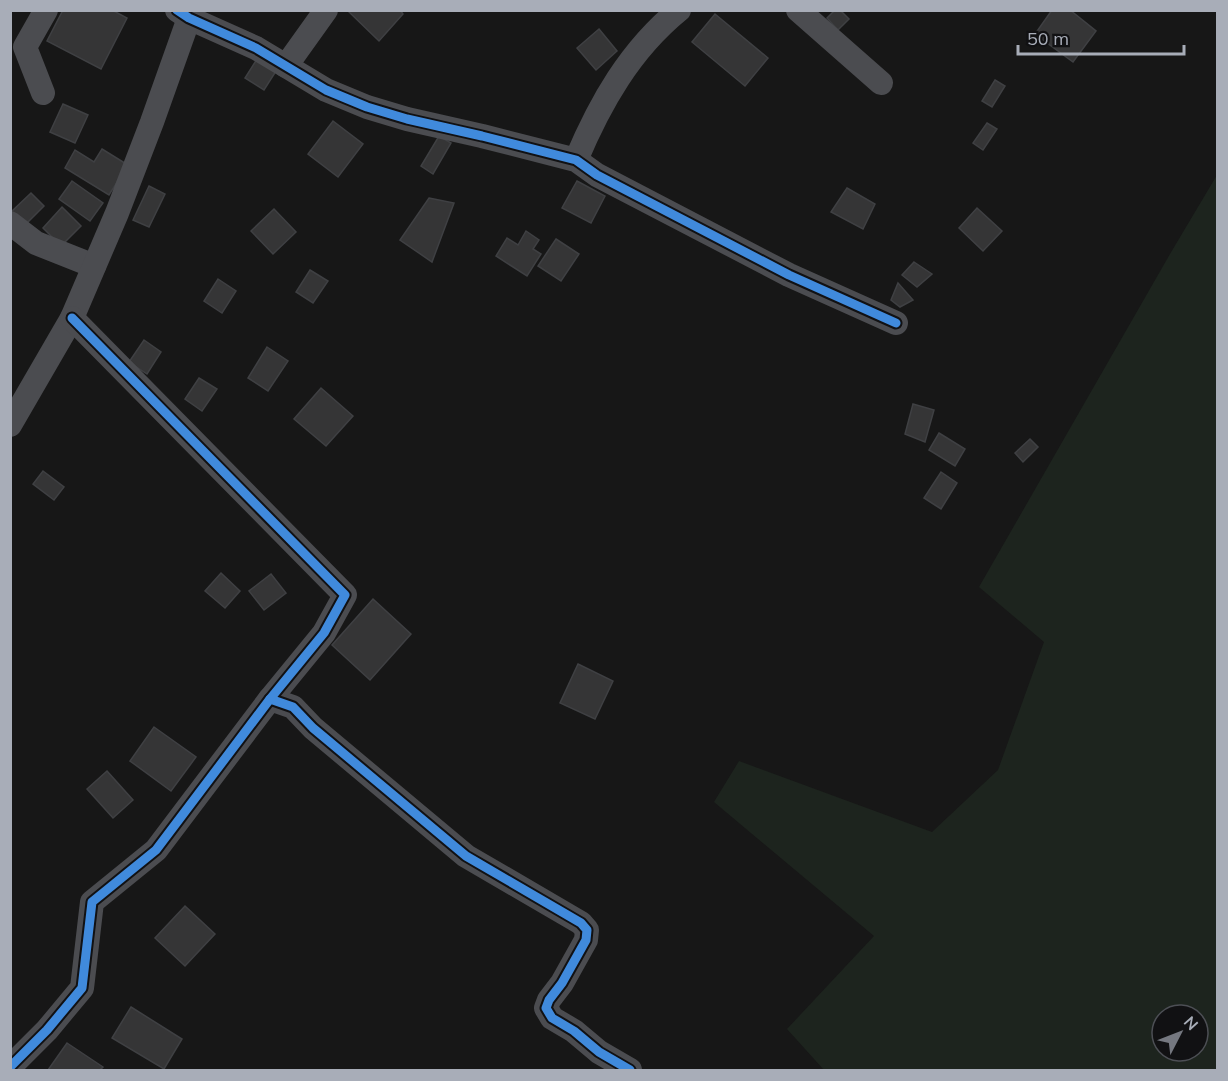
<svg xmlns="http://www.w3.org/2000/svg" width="1228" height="1081" viewBox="0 0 1228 1081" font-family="Mulish,sans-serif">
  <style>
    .green { fill: #1d241e; fill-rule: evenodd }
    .building { fill: #353536; stroke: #3f4043; stroke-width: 1.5 }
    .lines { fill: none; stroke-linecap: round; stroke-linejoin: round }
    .minor { stroke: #4b4c50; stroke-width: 24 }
    .cycleway-casing { stroke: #111113; stroke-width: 13 }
    .cycleway { stroke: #408adc; stroke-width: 9 }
  </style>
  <rect width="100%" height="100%" fill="#171717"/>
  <path class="green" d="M1217,175v895h-393l-37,-41 87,-93 -160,-134 25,-41 193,71 66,-62 46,-128 -65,-55 191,-333zM1162,1015h36v36h-36z"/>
  <g class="building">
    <path d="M63,10h49l15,8 -26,51 -54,-28z"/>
    <path d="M347,10h53l3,4 -24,27z"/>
    <path d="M835,10h5l9,9 -11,11 -11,-12z"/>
    <path d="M1052,10h18l26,21 -23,31 -38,-28z"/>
    <path d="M715,14l53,44 -23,28 -53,-44z"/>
    <path d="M599,29l18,22 -21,19 -19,-22z"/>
    <path d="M259,56l19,12 -14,22 -19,-12z"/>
    <path d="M995,80l10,6 -13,21 -10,-6z"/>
    <path d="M63,104l25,11 -13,28 -25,-11z"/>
    <path d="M333,121l30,23 -25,33 -30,-23z"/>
    <path d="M987,123l10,6 -14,21 -10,-7z"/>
    <path d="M439,136l12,7 -18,31 -12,-8z"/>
    <path d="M102,149l26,16 -19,30 -44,-27 10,-18 19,12z"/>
    <path d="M72,181l31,22 -13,18 -31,-22z"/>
    <path d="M577,181l28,15 -14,27 -29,-15z"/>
    <path d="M149,186l16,8 -16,33 -16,-7z"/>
    <path d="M847,188l28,16 -12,25 -32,-17z"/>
    <path d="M31,193l13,13 -19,19 -14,-13z"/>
    <path d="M429,198l25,5 -22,59 -32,-22z"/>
    <path d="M62,207l19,19 -20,20 -18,-18z"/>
    <path d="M977,208l25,23 -19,20 -24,-23z"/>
    <path d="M274,209l22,23 -23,22 -22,-23z"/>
    <path d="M526,231l13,9 -6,9 8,5 -14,22 -31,-20 11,-18 11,7z"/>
    <path d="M556,239l23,15 -18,27 -23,-15z"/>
    <path d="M914,262l18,12 -15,13 -15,-12z"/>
    <path d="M310,270l18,11 -15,22 -17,-11z"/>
    <path d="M218,279l18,12 -14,22 -18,-12z"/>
    <path d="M898,283l15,17 -13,7 -9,-7z"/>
    <path d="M144,340l17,12 -14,22 -18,-12z"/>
    <path d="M267,347l21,14 -20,30 -20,-13z"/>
    <path d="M199,378l18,11 -15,22 -17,-12z"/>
    <path d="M321,388l32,28 -27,30 -32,-27z"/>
    <path d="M913,404l21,6 -9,32 -20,-8z"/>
    <path d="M939,433l26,16 -10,17 -26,-16z"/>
    <path d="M1030,439l8,8 -15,15 -8,-9z"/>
    <path d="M43,471l21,16 -10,13 -21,-16z"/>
    <path d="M941,472l16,11 -16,26 -17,-11z"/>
    <path d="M221,573l19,18 -15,17 -20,-17z"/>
    <path d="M271,574l15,19 -22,17 -15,-19z"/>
    <path d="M373,599l38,35 -41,46 -38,-35z"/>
    <path d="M578,664l35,17 -18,38 -35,-16z"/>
    <path d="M154,727l42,30 -25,34 -41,-30z"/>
    <path d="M107,771l26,29 -20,18 -26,-29z"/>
    <path d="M185,906l30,28 -30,32 -30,-28z"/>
    <path d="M131,1007l51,32 -18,30 -52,-31z"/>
    <path d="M67,1043l36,24 -3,3h-52z"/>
  </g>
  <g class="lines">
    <g class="minor">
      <path d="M177,10l12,8 67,30 70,42 41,17 40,12 75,17 94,24 21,15 192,100 107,48"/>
      <path d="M798,10l83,73"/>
      <path d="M286,66l40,-56"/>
      <path d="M43,93l-18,-46 21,-37"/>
      <path d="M576,160c24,-57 54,-110 103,-150"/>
      <path d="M10,223l26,20 58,23"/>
      <path d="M10,425l62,-107 45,-105 35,-91 37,-104"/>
      <path d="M270,699l23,8 20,21 153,128 115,67 6,7 -1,10 -24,43 -13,17 -3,8 6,10 22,13 25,21 31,18"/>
      <path d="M10,1067l37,-37 35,-42 10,-86 64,-52 114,-151 54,-66 21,-38 -273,-277"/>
    </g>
    <defs>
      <g id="cycleway">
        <path d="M177,10l12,8 67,30 70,42 41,17 40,12 75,17 94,24 21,15 192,100 107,48"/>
        <path d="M270,699l23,8 20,21 153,128 115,67 6,7 -1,10 -24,43 -13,17 -3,8 6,10 22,13 25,21 31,18"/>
        <path d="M10,1067l37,-37 35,-42 10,-86 64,-52 114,-151 54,-66 21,-38 -273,-277"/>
      </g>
    </defs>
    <use href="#cycleway" class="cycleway-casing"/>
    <use href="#cycleway" class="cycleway"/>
  </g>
  <rect width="1228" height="1081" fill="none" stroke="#a8adb8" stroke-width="24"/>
  <g transform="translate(1180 1033) rotate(48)"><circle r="28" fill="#111113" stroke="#4d4f55" stroke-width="1.5"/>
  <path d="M0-4.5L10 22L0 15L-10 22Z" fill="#757880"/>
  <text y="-9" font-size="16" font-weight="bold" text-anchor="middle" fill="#a8adb8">N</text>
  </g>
  <path d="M1018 45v9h166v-9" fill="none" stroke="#a8adb8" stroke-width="3"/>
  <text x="1027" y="45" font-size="18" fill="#a8adb8" stroke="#111113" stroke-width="4.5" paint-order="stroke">50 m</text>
</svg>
